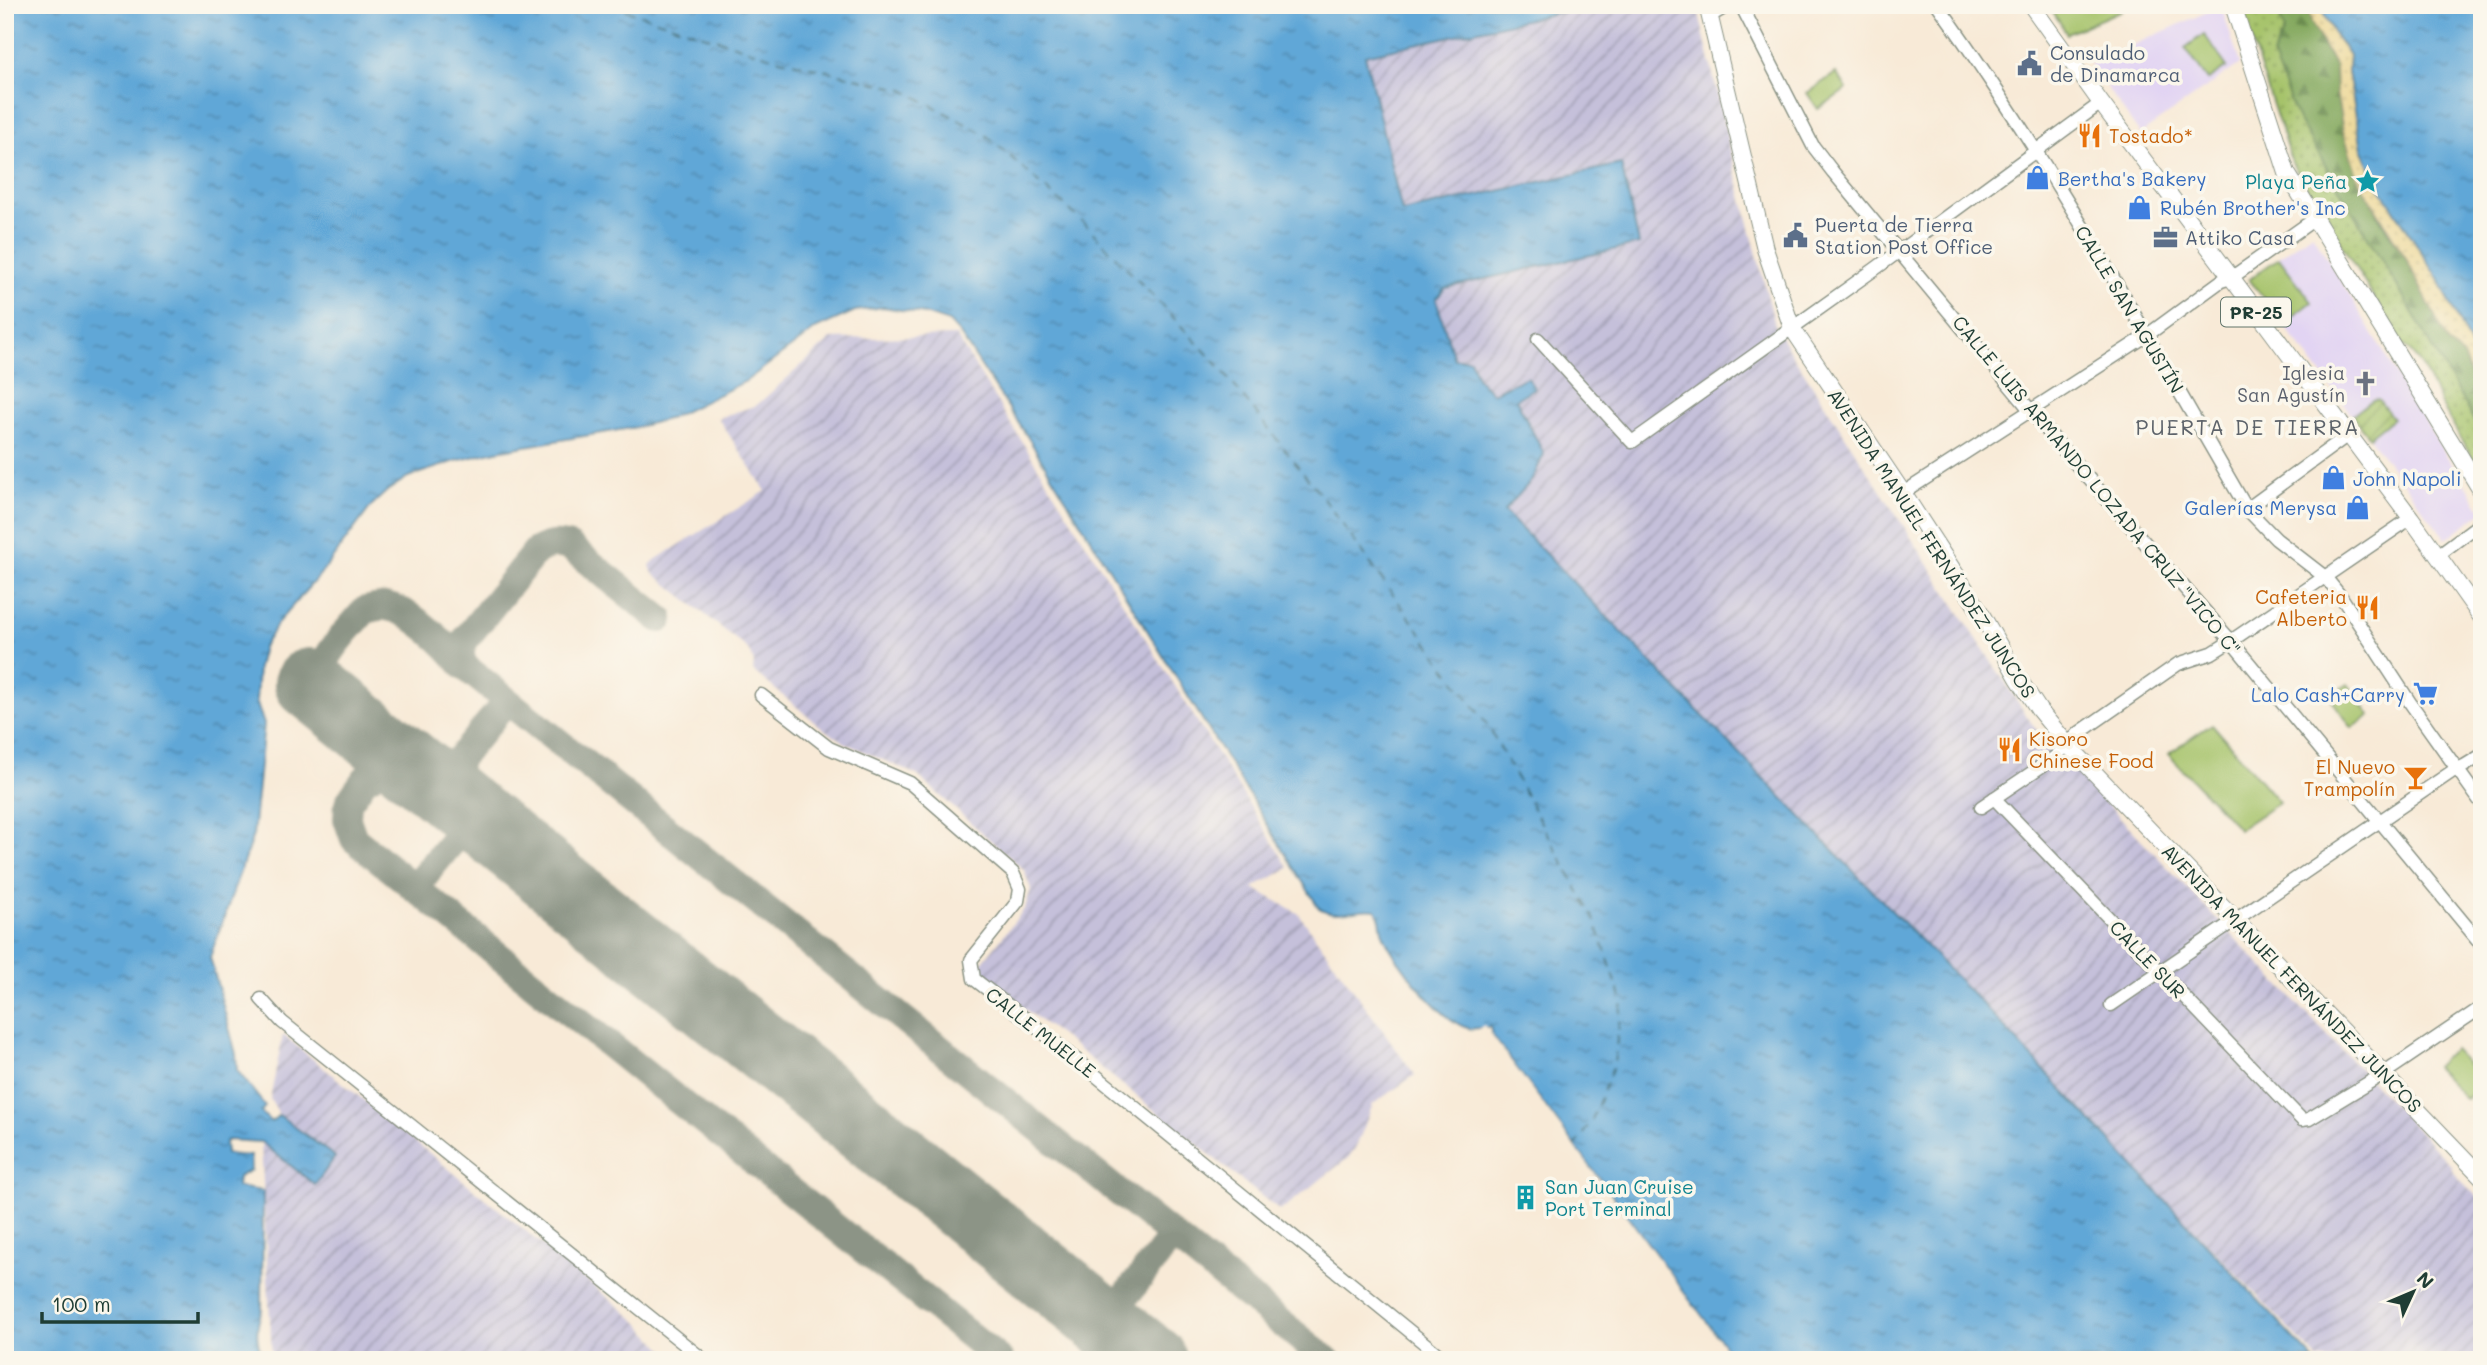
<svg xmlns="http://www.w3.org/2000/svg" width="2487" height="1365" viewBox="0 0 2487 1365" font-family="Mali,sans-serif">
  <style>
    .built { fill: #e2d4f3 }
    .industrial { fill: url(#industrial-furrows) }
    .grass { fill: #a6c36b; stroke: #628050; stroke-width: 2 }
    .forest { fill: url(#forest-firs); stroke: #52734a; stroke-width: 2 }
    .sand { fill: url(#sand-dots); stroke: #868c69; stroke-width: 2 }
    .park { fill: url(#park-dots); stroke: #628050; stroke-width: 2 }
    .garden { fill: url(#garden-furrows); stroke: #628050; stroke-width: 2 }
    .water { fill: url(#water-ripples); stroke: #407286; stroke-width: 2 }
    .pier { fill: #f8ead7 }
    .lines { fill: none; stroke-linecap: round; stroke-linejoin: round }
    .ferry { stroke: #335d65; stroke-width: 2; stroke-dasharray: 9 7; stroke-linecap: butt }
    .taxiway { stroke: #8c9486; stroke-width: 28 }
    .runway { stroke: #8c9486; stroke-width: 70 }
    .minor-casing { stroke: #8c9486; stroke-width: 15 }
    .major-casing { stroke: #8c9486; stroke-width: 18 }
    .minor { stroke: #fff; stroke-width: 12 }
    .major { stroke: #fff; stroke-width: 16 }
    .labels { text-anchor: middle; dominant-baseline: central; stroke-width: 7; stroke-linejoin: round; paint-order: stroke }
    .shield { fill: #fbf7ec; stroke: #61756b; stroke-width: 2 }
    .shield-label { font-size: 18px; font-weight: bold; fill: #1f3d34 }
    .service-label { font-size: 19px; fill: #4e5e75; stroke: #fbf7ec; text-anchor: start }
    .food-label { font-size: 19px; fill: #c56008; stroke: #fbf7ec; text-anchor: start }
    .shop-label { font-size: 19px; fill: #366cbe; stroke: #fbf7ec; text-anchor: start }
    .culture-label { font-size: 19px; fill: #0d838f; stroke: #fbf7ec; text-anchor: end }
    .street-label { font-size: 19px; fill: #1f3d34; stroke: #fbf7ec }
    .worship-label { font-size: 19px; fill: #5b616d; stroke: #fbf7ec; text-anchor: end }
    .neighbourhood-label { font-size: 21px; letter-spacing: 2px; fill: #5d636a; stroke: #fbf7ec }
  </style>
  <defs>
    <pattern id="industrial-furrows" width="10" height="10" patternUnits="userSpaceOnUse" patternTransform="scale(1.75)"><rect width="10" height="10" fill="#c5c0da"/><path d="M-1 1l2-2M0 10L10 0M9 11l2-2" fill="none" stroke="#9f9db2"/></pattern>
    <pattern id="forest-firs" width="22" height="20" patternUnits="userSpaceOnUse" patternTransform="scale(1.75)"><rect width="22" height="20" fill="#84a95f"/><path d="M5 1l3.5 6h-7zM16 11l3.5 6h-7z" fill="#6b8b4f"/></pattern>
    <pattern id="sand-dots" width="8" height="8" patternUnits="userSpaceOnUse" patternTransform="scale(1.75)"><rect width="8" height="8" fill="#eeda9e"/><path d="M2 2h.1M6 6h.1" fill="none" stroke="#ccbc89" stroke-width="1.8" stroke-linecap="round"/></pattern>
    <pattern id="park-dots" width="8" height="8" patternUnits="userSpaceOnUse" patternTransform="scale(1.75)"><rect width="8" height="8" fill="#a6c36b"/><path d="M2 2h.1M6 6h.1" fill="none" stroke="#87a059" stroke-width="1.8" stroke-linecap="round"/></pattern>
    <pattern id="garden-furrows" width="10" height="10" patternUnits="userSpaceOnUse" patternTransform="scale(1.75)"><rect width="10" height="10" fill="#a6c36b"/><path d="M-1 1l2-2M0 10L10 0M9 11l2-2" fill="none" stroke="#87a059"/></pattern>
    <pattern id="water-ripples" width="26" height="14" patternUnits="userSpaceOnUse" patternTransform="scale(1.75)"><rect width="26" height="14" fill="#61a7d7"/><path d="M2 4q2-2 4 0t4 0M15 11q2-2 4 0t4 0" fill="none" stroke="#4f89af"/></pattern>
  </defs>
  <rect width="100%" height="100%" fill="#fbf7ec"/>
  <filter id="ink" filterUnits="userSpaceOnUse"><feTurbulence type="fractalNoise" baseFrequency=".0143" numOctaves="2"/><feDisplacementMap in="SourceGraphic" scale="14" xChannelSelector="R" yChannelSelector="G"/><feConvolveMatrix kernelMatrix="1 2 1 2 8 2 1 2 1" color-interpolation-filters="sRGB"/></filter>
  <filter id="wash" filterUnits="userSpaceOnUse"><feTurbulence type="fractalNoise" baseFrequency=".00686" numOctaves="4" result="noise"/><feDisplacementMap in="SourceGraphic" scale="28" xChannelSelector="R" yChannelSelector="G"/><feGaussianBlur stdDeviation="1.57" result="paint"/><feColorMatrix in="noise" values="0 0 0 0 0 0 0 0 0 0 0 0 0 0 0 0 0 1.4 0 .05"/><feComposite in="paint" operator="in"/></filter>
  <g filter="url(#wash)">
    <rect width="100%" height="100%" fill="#f8ead7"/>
    <g class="built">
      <path d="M2221,6l19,58 -100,70 -50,-70z"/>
      <path d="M2312,233l125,208 45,69v2l-36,27 -197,-260z"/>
    </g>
    <g class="industrial">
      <path d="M1593,5h104l35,152 43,168 11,20 248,382 417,438 2,7 29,30v158h-163l-815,-850 28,-30 -16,-81 18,-11 -42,5 -14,-14 -8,-20h-16l-18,-60 9,-11 176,-124 -219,49 -37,-159z"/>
      <path d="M956,336l333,532 -36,20 45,25 117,162 -42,29 -16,41 -9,13 -68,53 -212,-170 -84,-62 -3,-15 44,-56 6,-19 -7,-19 -107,-95 -70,-31 -22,-14 -72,-59 1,-9 -6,-13 -96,-77 -2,-7 5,-5 111,-69 -48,-73 39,-13 74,-66z"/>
      <path d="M283,1035l354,286 37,39h-402l-11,-218 54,43 20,-27 -56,-43 -9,-16z"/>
    </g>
    <g class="grass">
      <path d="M2049,5h71l2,5 -55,24z"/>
      <path d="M2204,34l23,33 -19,13 -23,-32z"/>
      <path d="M1836,73l11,16 -29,20 -11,-16z"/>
      <path d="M2279,258l33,44 -29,22 -34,-45z"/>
      <path d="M2348,684l22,32 -18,12 -23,-32z"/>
      <path d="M2212,724l67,78 -40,27 -71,-75z"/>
      <path d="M2453,1049l29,30v4l-16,16 -31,-32z"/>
    </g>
    <path class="forest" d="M2281,5h26l4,17 24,45 1,25 7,39 37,88 25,38 44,86 14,13 10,26v9l9,12v32l-72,-127 -113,-190 -25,-63 12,-24 -6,-20 4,-2z"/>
    <path class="sand" d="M2307,5h12l15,29 15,21 -1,17 14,76 14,33 63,98 32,68c15,14 11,38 11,56l-9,-12v-9l-10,-26 -14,-12 -44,-87 -46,-76 -16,-50 -7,-39 -1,-25 -24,-45z"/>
    <path class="park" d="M2240,5h41l2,4 -5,2 6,20 -12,24 25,63 113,190 72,127v38c-15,-23 -29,-47 -42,-71 -10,-20 -19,-44 -38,-58l-110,-181z"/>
    <path class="garden" d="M2378,399l15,19 -24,19 -17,-21 20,-16z"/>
    <g class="water">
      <path d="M5,5h1588l-228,50 37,157 219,-48 18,80 -194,44 -9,11 18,60h16l8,20 14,14 35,-16 7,11 -18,11 28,55 -12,26 -28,31 484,499 326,350h-579l-243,-325 -2,-8c-7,0 -15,3 -22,1 -26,-6 -74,-68 -84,-92 -5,-9 -1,-15 -8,-26 -21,-4 -37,10 -57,-2l-292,-472 -67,-102 -11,-12 -24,-8 -42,-7 -28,4 -38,17 -71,53 -75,37 -34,9 -141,24 -40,10 -48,16 -21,14 -15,14 -49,66 -44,50 -16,26 -5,20 -2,34 8,23 -11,111 -43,122 26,97 1,16 28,36 -4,6 10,10 8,-7 56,42 -20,28 -54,-43 -33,-2 -3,2 1,12 24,2 1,14 -13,7 -1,10 26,4 -1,119c-7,19 -6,31 1,50h-258z"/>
      <path d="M2319,5h163v363l-6,-17 -5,-4 -32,-68 -63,-98 -14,-33 -14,-76 1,-17 -15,-21z"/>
    </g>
    <path class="pier" d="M1484,1025l250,335h-3l-242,-323 -2,-6 -13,1z"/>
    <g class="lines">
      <path class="ferry" d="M610,5l162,52 132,33 82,45 97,87 134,142 104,131 167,231 107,195 27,79 -8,64 -22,56 -17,26"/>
      <g class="taxiway">
        <path d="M464,666c-5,-13 -4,-19 4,-30l68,-85c13,-7 20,-8 34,-4l90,72"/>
        <path d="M333,701c-4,-7 -11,-18 -11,-26 -1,-19 31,-50 43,-65 7,-1 15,-4 22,-3 25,3 61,39 77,59l863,694"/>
        <path d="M410,764l-27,5 -18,10 -17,24 -1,16 7,20 646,521"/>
        <path d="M437,785l70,-84"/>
        <path d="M414,888l60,-73"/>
        <path d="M1105,1322l68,-86"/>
      </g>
      <path class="runway" d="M309,683l843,677"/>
    </g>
  </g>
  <g filter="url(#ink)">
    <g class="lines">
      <defs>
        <g id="minor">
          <path d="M1741,5l72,141 20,26 222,268 176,201 251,304"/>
          <path d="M1938,5c115,160 210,334 309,504l29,30 49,38 17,21 69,106 71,100"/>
          <path d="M1710,16l19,-11"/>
          <path d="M1538,339l94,103 243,-173 226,-166"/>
          <path d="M1903,493l243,-157 75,-55 10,-3 85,-60"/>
          <path d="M2247,509l101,-74"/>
          <path d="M2438,555l44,-33"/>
          <path d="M761,695l68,53 81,35 103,90 7,16 -2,12 -47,59 3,19 66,51 405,330"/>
          <path d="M1994,798l308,322 7,-1 74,-45 99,-67"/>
          <path d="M1981,807l74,-50 24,-24 99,-69 34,-11 19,-12 180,-123"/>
          <path d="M261,999l21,23 422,338"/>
          <path d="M2111,1005l342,-234 11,-5 18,-11"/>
        </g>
        <g id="major">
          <path d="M1707,5l58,244 27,79 111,165 76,117 39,68 21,32 28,34 415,433"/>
          <path d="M2031,5l70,98 310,415 71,100"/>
          <path d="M2233,5l54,168 195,319"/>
        </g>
      </defs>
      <use href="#minor" class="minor-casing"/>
      <use href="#major" class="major-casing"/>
      <use href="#minor" class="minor"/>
      <use href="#major" class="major"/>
    </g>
  </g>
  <defs>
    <symbol id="civic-bare" viewBox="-9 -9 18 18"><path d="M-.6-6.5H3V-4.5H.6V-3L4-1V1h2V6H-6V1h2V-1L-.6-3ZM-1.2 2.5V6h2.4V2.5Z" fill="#5c6f8a" stroke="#fbf7ec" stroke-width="2.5" paint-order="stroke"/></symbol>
    <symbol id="restaurant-bare" viewBox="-9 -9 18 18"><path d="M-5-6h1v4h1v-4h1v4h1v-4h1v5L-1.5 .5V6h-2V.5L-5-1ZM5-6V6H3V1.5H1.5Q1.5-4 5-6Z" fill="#e8710a" stroke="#fbf7ec" stroke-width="2.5" paint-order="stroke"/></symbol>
    <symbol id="shop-bare" viewBox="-9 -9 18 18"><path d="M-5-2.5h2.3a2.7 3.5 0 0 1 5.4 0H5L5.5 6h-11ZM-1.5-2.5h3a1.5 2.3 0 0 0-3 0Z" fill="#3f7fe0" stroke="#fbf7ec" stroke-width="2.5" paint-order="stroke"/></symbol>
    <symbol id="sight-bare" viewBox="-9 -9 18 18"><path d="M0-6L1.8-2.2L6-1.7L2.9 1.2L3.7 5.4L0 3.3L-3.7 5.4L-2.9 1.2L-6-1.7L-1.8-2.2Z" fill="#0f9aa8" stroke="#fbf7ec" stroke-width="2.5" paint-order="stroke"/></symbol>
    <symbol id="office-bare" viewBox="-9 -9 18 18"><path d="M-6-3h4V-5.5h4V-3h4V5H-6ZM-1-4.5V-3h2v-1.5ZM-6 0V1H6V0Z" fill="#5c6f8a" stroke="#fbf7ec" stroke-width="2.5" paint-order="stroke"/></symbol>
    <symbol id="church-bare" viewBox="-9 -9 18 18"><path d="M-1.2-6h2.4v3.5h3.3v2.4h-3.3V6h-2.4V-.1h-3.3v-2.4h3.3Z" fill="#6b7280" stroke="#fbf7ec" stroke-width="2.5" paint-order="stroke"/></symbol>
    <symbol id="supermarket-bare" viewBox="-9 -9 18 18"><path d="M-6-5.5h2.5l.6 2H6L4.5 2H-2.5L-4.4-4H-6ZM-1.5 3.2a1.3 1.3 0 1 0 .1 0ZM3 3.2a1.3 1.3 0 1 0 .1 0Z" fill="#3f7fe0" stroke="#fbf7ec" stroke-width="2.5" paint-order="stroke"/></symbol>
    <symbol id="bar-bare" viewBox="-9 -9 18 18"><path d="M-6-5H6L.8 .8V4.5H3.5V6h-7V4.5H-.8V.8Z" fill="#e8710a" stroke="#fbf7ec" stroke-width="2.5" paint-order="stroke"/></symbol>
    <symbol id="building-bare" viewBox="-9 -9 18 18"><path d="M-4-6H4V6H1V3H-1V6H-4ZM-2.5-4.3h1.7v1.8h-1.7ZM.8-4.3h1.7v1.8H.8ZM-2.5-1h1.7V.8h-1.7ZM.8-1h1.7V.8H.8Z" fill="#0f9aa8" stroke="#fbf7ec" stroke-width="2.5" paint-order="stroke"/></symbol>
  </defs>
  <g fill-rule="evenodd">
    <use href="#civic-bare" x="2012" y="46" width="35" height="35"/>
    <use href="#restaurant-bare" x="2072" y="118" width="35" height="35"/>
    <use href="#shop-bare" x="2020" y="160" width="35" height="35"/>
    <use href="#sight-bare" x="2350" y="164" width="35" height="35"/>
    <use href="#shop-bare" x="2122" y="190" width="35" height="35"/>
    <use href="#civic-bare" x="1778" y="218" width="35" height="35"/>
    <use href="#office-bare" x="2148" y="220" width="35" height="35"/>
    <use href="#church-bare" x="2348" y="366" width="35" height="35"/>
    <use href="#shop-bare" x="2316" y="460" width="35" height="35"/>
    <use href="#shop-bare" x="2340" y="490" width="35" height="35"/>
    <use href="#restaurant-bare" x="2350" y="590" width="35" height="35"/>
    <use href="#supermarket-bare" x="2408" y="676" width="35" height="35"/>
    <use href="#restaurant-bare" x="1992" y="732" width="35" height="35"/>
    <use href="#bar-bare" x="2398" y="760" width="35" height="35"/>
    <use href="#building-bare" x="1508" y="1180" width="35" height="35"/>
  </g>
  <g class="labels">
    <rect class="shield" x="2221" y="297.5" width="70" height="29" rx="5"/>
    <g class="shield-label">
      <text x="2256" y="312">PR-25</text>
    </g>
    <g class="service-label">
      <text x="2050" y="52">Consulado<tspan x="2050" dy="22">de Dinamarca</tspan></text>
      <text x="1815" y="224">Puerta de Tierra<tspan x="1815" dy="22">Station Post Office</tspan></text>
      <text x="2185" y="237">Attiko Casa</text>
    </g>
    <g class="food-label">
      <text x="2109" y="135">Tostado*</text>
      <text x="2347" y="596" text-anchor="end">Cafeteria<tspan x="2347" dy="22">Alberto</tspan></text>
      <text x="2029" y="738">Kisoro<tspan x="2029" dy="22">Chinese Food</tspan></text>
      <text x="2395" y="766" text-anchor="end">El Nuevo<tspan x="2395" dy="22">Trampolín</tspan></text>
    </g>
    <g class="shop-label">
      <text x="2058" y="178">Bertha's Bakery</text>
      <text x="2160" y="207">Rubén Brother's Inc</text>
      <text x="2353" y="478">John Napoli</text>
      <text x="2337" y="507" text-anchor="end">Galerías Merysa</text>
      <text x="2405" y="694" text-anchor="end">Lalo Cash+Carry</text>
    </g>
    <g class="culture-label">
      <text x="2347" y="181">Playa Peña</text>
      <text x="1545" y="1186" text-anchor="start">San Juan Cruise<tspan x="1545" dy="22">Port Terminal</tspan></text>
    </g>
    <g class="street-label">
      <text transform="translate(2130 309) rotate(59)">CALLE SAN AGUSTÍN</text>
      <text transform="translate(2097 485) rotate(50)">CALLE LUIS ARMANDO LOZADA CRUZ "VICO C"</text>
      <text transform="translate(1932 543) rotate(57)">AVENIDA MANUEL FERNÁNDEZ JUNCOS</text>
      <text transform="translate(2148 959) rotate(46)">CALLE SUR</text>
      <text transform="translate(2292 978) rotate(46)">AVENIDA MANUEL FERNÁNDEZ JUNCOS</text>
      <text transform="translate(1041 1032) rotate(38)">CALLE MUELLE</text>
    </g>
    <g class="worship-label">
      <text x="2345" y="372">Iglesia<tspan x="2345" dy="22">San Agustín</tspan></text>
    </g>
    <g class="neighbourhood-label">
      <text x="2248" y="426">PUERTA DE TIERRA</text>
    </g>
  </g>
  <rect width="2487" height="1365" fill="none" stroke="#fbf7ec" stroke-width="28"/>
  <g transform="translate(2413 1292) rotate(46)" stroke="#fbf7ec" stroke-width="5" paint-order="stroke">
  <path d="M0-5L12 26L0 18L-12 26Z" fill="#1f3d34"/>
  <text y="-10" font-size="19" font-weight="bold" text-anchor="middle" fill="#1f3d34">N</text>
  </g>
  <path d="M42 1312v10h156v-10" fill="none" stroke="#1f3d34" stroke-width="3.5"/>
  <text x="52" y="1312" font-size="21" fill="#1f3d34" stroke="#fbf7ec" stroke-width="5" paint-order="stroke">100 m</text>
</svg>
